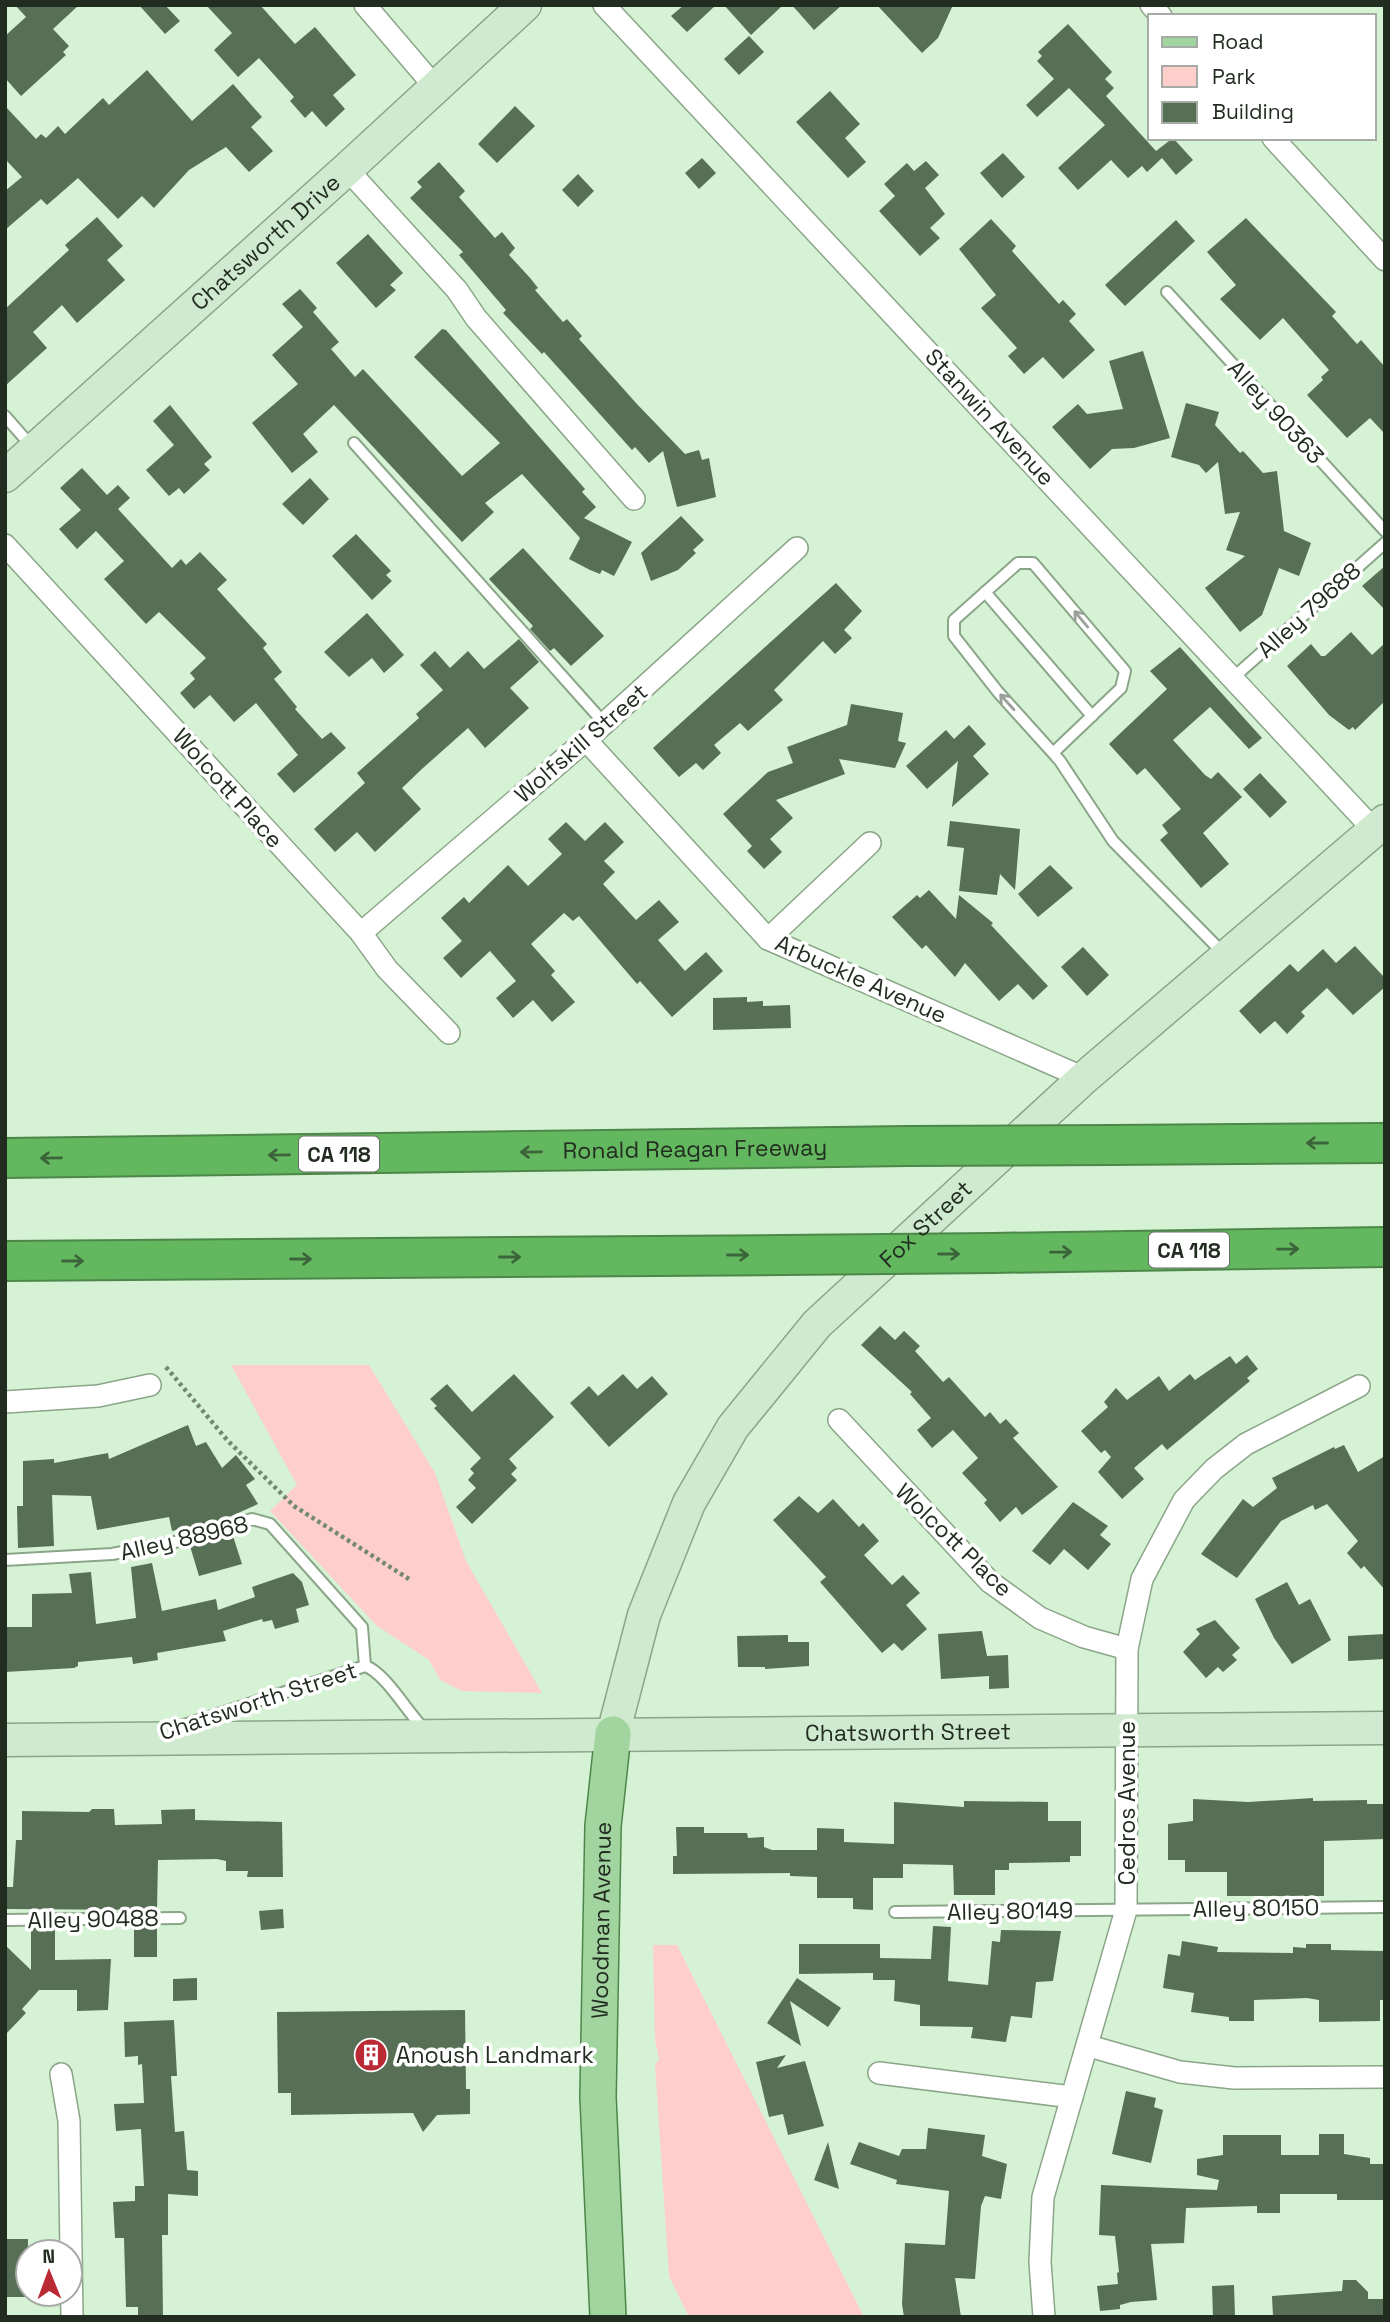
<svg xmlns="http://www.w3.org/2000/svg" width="1390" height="2322" viewBox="0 0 1390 2322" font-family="'Space Grotesk',sans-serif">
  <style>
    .green { fill: #fececb }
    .building { fill: #576f55 }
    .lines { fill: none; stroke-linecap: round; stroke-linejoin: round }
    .service-casing { stroke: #8ba589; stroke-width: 14 }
    .minor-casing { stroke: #8ba589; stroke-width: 24 }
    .secondary-casing { stroke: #8ba589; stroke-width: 35 }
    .primary-casing { stroke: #4c8749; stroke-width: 38 }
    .motorway-casing { stroke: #4c8749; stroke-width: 42 }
    .path { stroke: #748773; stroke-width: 4.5; stroke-dasharray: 3.5 3.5; stroke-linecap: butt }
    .service { stroke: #fff; stroke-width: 10 }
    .minor { stroke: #fff; stroke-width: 21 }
    .secondary { stroke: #d0eacf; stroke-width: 32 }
    .primary { stroke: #a1d49f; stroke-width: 35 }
    .motorway { stroke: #63b85f; stroke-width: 38 }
    .motorway-bridge-casing { stroke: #4c8749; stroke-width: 42; stroke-linecap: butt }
    .motorway-bridge { stroke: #63b85f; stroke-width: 38 }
    .oneway { stroke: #9ca09b }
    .oneway2 { stroke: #3c643a }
    .labels { text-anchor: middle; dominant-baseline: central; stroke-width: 7; stroke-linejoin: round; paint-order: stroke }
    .shield { fill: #fff; stroke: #646b64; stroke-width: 2 }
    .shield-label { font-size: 21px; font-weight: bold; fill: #222c21 }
    .street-label { font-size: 23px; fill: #222c21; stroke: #fff }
    .poi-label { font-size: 23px; fill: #222c21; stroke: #fff; text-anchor: start }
  </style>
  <rect width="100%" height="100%" fill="#d6f2d4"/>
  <g class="green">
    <path d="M231,1365h138l66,108 31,88 76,132 -80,-2 -22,-11 -11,-20 -52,-34 -107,-115 27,-26z"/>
    <path d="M653,1945h24l187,372h-175l-20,-41 -14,-211 4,-5 -4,-20z"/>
  </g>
  <g class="building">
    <path d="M15,5h64l-26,24 16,17 -6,6 3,3 -45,41 -16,-18v-42l21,-19z"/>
    <path d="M139,5h26l15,16 -15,13z"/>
    <path d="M206,5h54l35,39 20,-17 41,48 -23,20 12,14 -19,18 -14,-16 -7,7 -15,-17 4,-4 -35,-39 -21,19 -24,-27 18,-17z"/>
    <path d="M684,5h32l-29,27 -16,-16z"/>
    <path d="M724,5h59l-32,30z"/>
    <path d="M792,5h50l-28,25z"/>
    <path d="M877,5h76l-15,33 -16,15z"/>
    <path d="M1068,24l44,48 -7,7 9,9 -8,8 50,55 17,-13 20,22 -17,15 -14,-17 -15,14 -5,-6 -14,12 -17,-18 -33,30 -20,-22 47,-43 -36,-37 -32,29 -11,-12 28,-26 -17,-18 5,-5 -4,-4z"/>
    <path d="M749,36l15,16 -25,23 -15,-16z"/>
    <path d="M147,70l45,51 41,-37 29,33 -11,10 22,24 -24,21 -23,-25 -37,23 -35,38 -12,-12 -24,23 -40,-41 -31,27 -6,-6 -36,31v-39l17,-14 -17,-18v-53l31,33 5,-5 5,4 12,-12 7,8 38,-36 6,7z"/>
    <path d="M830,91l30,33 -15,14 21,24 -18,16 -52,-56z"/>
    <path d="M515,106l20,20 -38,37 -19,-19z"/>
    <path d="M1003,153l22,24 -23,21 -22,-25z"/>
    <path d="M702,158l14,15 -17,16 -14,-16z"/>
    <path d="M926,161l13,14 -14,13 20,26 -15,14 10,10 -20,18 -41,-45 16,-15 -11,-12 23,-21 7,8z"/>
    <path d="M439,162l26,29 -6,6 36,41 7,-6 13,16 -6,7 22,24 7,9 -3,2 28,32 4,-3 15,17 -3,3 57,64 49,51 14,-4 3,10 7,-2 7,39 -39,10 -14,-56 -14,12 -14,-16 -3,3 -88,-98 -2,2 -39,-41 3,-3 -47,-55 4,-3 -53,-54 12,-11 -5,-5z"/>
    <path d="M578,174l16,17 -16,16 -16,-17z"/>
    <path d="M97,217l26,29 -16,14 18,20 -48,43 -15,-18 -29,27 14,16 -42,38v-77l64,-59 -4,-5z"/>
    <path d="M1246,218l90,94 -4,4 25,28 4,-4 24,27v67l-15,-16 -23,20 -40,-43 16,-15 -2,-3 8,-7 -46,-52 -23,22 -40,-41 16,-14 -29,-33z"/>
    <path d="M991,219l25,27 -4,5 47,53 4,-4 13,14 -7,7 26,29 -32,29 -20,-22 -19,17 -16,-18 9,-8 -36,-40 15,-13 -37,-46z"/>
    <path d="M1176,220l19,21 -70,65 -20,-21z"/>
    <path d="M368,234l35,39 -13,12 6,5 -20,18 -40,-45z"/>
    <path d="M300,289l17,19 -4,4 26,30 -8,7 24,28 8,-8 99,107 38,-33 -86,-86 28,-28 4,1 139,159 -3,3 14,15 -12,11 48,24 -18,34 -12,-6 -2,4 -10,-4 -21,-11 11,-21 -58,-64 -37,29 9,9 -32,30 -128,-137 -31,29 15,18 -26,21 -40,-50 46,-39 -26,-29 31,-28 -21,-23z"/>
    <path d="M1143,351l27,87 -36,10 -22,1 -22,20 -38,-42 26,-23 9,10 36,-5 -14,-48z"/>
    <path d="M1186,403l33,9 -4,13 25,28 3,-2 20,22 14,-2 7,60 27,12 -12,33 -20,-8 -17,47 -22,17 -35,-44 40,-32 -19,-6 14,-38 -15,2 -7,-52 -12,11 -7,-8 -28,-8z"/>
    <path d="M170,405l42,52 -8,7 6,6 -26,24 -5,-6 -10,8 -23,-26 28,-25 -21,-24z"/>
    <path d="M82,468l25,27 11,-10 12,13 -12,11 54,59 9,-9 5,6 14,-13 27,28 -10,9 50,55 -4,4 19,24 -8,7 23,28 -2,2 27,30 9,-7 15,16 -52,45 -17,-19 21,-19 -42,-52 -22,19 -24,-27 -16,14 -14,-16 15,-14 -5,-6 16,-15 -47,-46 -13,12 -42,-45 20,-18 -28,-30 -19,18 -18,-20 22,-19 -21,-22z"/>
    <path d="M310,478l19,21 -26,26 -21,-21z"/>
    <path d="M681,516l23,24 -11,10 3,3 -18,17 -27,11 -10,-28z"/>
    <path d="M356,534l35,37 -5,4 6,6 -20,19 -40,-44z"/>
    <path d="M523,548l81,88 -33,30 -17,-18 -4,3 -20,-22 3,-3 -44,-47z"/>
    <path d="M1385,566v44l-23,-24z"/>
    <path d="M836,583l26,28 -18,19 8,8 -17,16 -12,-13 -49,49 9,10 -35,31 -8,-8 -26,22 7,8 -18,17 -7,-7 -17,14 -26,-29z"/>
    <path d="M367,613l37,42 -20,18 -12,-15 -23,19 -25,-25z"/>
    <path d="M1351,632l21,23 13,-12v58l-30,29 -2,-3 -4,3 -20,-15 -42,-49 24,-22 10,12h4z"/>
    <path d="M519,639l20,23 -29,26 19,20 -44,40 -17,-20 -45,40 -21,20 19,21 -46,43 -18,-20 -22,20 -21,-23 51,-46 -8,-10 62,-55 -3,-4 27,-24 -23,-25 15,-14 15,17 18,-17 16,18z"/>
    <path d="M1180,647l82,91 -13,11 -39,-42 -37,33 32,35 6,4 7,-7 24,25 -39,36 26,31 -28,24 -41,-48 8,-7 -6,-8 19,-16 -36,-41 -8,7 -28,-31 58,-55 -17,-18z"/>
    <path d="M851,704l52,9 -5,28 8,2 -11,25 -56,-9 6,15 -69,26 17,18 -23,21 12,13 -18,17 -17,-18 5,-5 -29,-32 45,-42 25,-9 -6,-16 60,-22z"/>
    <path d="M969,725l17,19 -13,12 16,18 -37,33 6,-46 -31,28 -21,-23 40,-36 8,9z"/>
    <path d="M1260,773l27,29 -17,16 -27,-29z"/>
    <path d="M950,821l70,8 -5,61 -15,-16 -3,21 -38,-4 5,-43 -17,-2z"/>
    <path d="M566,822l19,19 20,-19 19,20 -20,19 11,11 -12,12 33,36 23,-20 20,22 -21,18 27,31 21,-19 17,19 -51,46 -32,-36 -3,3 -58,-68 -6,5 -9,-8 -33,31 24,27 -4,4 24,27 -23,20 -19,-22 -20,18 -17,-20 20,-17 -26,-30 -29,27 -18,-20 19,-17 -21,-23 23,-21 5,6 39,-38 20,21 34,-32 -14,-15z"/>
    <path d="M1050,865l23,23 -35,29 -20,-23z"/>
    <path d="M929,890l27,29 3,-24 34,28 -2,2 57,61 -15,14 -15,-16 -19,17 -34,-38 -10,14 -29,-32 -4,4 -30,-32 25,-22 3,3z"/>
    <path d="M1355,946l30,32v9l-32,28 -26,-27 -26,24 4,4 -18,18 -12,-13 -15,13 -21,-23 51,-47 8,8 25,-23 13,14z"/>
    <path d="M1083,947l26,28 -22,21 -26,-29z"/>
    <path d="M747,997v5l16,-1v5l27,-1 1,23 -78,2v-32z"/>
    <path d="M880,1326l15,14 9,-9 16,15 -5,5 28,31 6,-5 36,40 5,-5 10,12 6,-5 13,14 -6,5 45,49 -36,28 -6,-8 -16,15 -16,-19 3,-3 -25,-27 16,-15 -25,-28 -21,18 -15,-18 14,-12 -21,-24 2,-2 -51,-47z"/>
    <path d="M1247,1355l11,14 -11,9 3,3 -83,69 -5,-6 -28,24 10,11 -22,20 -24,-27 13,-15 -6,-7 -4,3 -20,-22 27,-24 -4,-5 12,-14 11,12 32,-24 10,15 21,-17 5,6 35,-24 6,8z"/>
    <path d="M514,1374l40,43 -45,42 8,9 -6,6 6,6 -45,44 -16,-17 20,-19 -8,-8 6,-7 -4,-4 11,-11 -47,-50 3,-2 -7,-7 17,-15 25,28z"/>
    <path d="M623,1374l14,15 15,-13 16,18 -59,53 -39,-44 19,-17 9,10z"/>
    <path d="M188,1425l8,21 10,-4 16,26 14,-13 19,24 -9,6 12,19 -31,14 -41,13 -1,-3 -13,3 -3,-14 -72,13 -6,-34 -39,-1 2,51 -36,2 -1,-42h6v-45l31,-2v4l54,-10 1,6z"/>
    <path d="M1344,1445l14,27 27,-16v134l-21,-24 -3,3 -14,-16 11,-12 -31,-37 -12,6 -2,-5 -32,16 -44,57 -36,-24 42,-55 10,8 24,-19 -5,-10 62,-31 1,2z"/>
    <path d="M799,1496l19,17 15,-14 26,28 4,-4 16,18 -15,14 28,30 11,-10 17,18 -14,12 21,24 -25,22 -8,-8 -12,10 -62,-71 6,-5 -53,-57z"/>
    <path d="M1073,1502l35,24 -8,9 11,9 -23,26 -24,-21 -14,16 -18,-14z"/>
    <path d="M232,1533l10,31 -43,12 -9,-30z"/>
    <path d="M152,1563l10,48 54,-12 2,11 37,-13 -3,-10 41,-14 9,9 7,23 -13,4 3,13 -24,7 -3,-9 -9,2 -1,-3 -39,12 3,10 -69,12 1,7 -25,4 -1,-7 -54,5v4l-4,2 -69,4v-45h27v-33l40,-1 -3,-19 22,-2 5,52 40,-6 -5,-51z"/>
    <path d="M1287,1582l12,23 11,-6 21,41 -39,24 -18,-26 -19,-39z"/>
    <path d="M1215,1620l25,28 -8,7 5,5 -14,12 -5,-5 -12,11 -23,-26 17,-18 -4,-5z"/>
    <path d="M982,1631l5,25 21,-1 1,33 -20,1v-13l-48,3 -3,-45z"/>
    <path d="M1385,1634v25l-37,2v-25z"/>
    <path d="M788,1635v7h21v24l-44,3v-2h-27l-1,-31z"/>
    <path d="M1313,1798v3l54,-1v4h18v35l-61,2v55h-97v-24h-42v-12h-17v-36l25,-3v-22l55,3z"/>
    <path d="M964,1801l84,1v19h33v35h-11v6l-61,1v7h-14v25h-41l-1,-30 -50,-1v14h-30v32l-20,-1v-11h-36v-21l-27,-1v-3l-117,1v-18h4l-1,-29h28v6h43l1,5 16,-1v10l8,3h45v-22l27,1v13l50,2v-42l70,5z"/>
    <path d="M92,1809h22l1,16 47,-1 -1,-14 34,-1v11l87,2 1,55h-36l1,-6h-22v-10l-9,-2 -59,1 -1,50 -152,-1v-22h8l3,-47h6v-29l67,1z"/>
    <path d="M283,1909l1,19 -23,2 -2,-19z"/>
    <rect x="134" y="1926" width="23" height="31"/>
    <path d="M933,1926l18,1 -3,54 40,4 4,-44 8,1 1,-12 60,1 -8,50 -17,1 -4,36 -21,-2 -5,26 -35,-4 2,-11 -53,-1v-21l-26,-4 1,-21h-22v-7l-74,1v-30h81v14l51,1z"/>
    <path d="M55,1927v33l56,-1 -3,51 -31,1v-21h-38l-17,19 4,4 -21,22v-90l26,25v-42z"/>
    <path d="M1182,1941l36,6 -1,5 76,1v-6l13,1v-4h25v6l54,1v49h-5v21l-61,1v-22l-12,-2 -53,2v21h-25v-4l-38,-5 3,-19 -31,-5 5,-34 12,2z"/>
    <path d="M197,1978v22l-24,1v-22z"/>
    <path d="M797,1978l44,30 -13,19 -38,-26 11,45 -34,-23z"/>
    <path d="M465,2010l1,79h4v25l-33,1 -14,17 -10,-19 -122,2v-22h-13l-1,-81z"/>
    <path d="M174,2020l3,56h-6l4,56 9,-1 3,39 11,1v25l-30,-2v41h-6l1,82h-25v-10h-12l-2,-69h-9l-2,-36 22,-1v-15h9l-3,-57 -25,2 -2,-27 30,-1 -2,-39 -4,1v-9l-13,1 -1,-35z"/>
    <path d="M786,2055l-9,13 28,-7 19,65 -36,9 -5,-21 -14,3 -13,-55z"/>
    <path d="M1126,2091l30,7 -2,9 9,3 -12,53 -39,-9z"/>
    <path d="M928,2128l57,7 -3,21 25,8 -6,35 -16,-3 -4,10 -6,73 -20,-1 6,39h-57l-2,-13 3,-61 40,2 4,-54 -53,-7 1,-4 -47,-16 9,-22 40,14 3,-7h24z"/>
    <path d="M1319,2134h25v20l26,4v6h15v36h-48v-6h-57v19h-23v-7l-71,2 -2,35 -33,1 6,56 -26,2 -11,3v4l-20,2 -3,-25 21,-2 -1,-11 2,-1 -4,-36 -16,-1 2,-50 116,5 2,-10 -22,-5v-16l26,-4v-20h58v20h38z"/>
    <path d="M828,2142l11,47 -25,-9z"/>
    <rect x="5" y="2239" width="23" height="58"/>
    <path d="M1343,2280h13l12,12v7h17v18h-112l-1,-21 70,-5z"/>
    <path d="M1234,2285l1,32h-22l-1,-31z"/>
  </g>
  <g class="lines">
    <defs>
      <g id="service">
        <path d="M1167,292l218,239"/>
        <path d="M5,416l28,32"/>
        <path d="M354,443l251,281"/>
        <path d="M985,592l107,124"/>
        <path d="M1234,677l151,-134"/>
        <path d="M1053,753l68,-65 4,-17 -92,-108h-15l-64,57v16l44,56 55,61 7,8 53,80 112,114"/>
        <path d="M5,1560l107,-6 63,-12 77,-23 18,5 92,103 3,39"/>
        <path d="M181,1726l184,-60c21,7 43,48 61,65"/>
        <path d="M895,1912l490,-5"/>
        <path d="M5,1920l175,-2"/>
      </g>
      <g id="minor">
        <path d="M365,5l70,82"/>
        <path d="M604,5l770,825"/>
        <path d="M1151,5l10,11"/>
        <path d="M1273,138l112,122"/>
        <path d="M347,169l110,121 19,28 158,181"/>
        <path d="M5,545l356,388 26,36 62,64"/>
        <path d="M586,740l182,199 316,139"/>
        <path d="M361,933l225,-193 211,-192"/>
        <path d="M768,939l102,-96"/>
        <path d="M5,1402l93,-6 52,-11"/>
        <path d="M839,1420l151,162 50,36 44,19 43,12"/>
        <path d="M1089,2046l91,26 54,6 151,-1"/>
        <path d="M879,2073l193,24"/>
        <path d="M61,2074l8,47 3,196"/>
        <path d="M1044,2317l-4,-55 3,-65 83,-287 1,-261 15,-70 42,-79 30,-31 32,-25 113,-58"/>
      </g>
      <g id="secondary">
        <path id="s1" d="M5,476l342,-307 178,-164"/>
        <path id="s2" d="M613,1734l31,-119 45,-112 44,-76 84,-103 267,-246 301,-257"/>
        <path id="s3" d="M5,1740l1380,-12"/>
      </g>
      <g id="primary">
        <path id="s4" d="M608,2317l-10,-220 5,-271 10,-92"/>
      </g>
      <g id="motorway">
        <path d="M1111,1145l274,-2"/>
        <path id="s5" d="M5,1158l904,-12"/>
        <path d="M993,1253l392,-6"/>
        <path d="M5,1261l778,-6"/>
      </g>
    </defs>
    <use href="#service" class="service-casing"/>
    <use href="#minor" class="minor-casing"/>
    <use href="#secondary" class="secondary-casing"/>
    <use href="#primary" class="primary-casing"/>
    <use href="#motorway" class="motorway-casing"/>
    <path class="path" d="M166,1367l62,74 66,65 115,73"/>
    <use href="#service" class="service"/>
    <use href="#minor" class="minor"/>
    <use href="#secondary" class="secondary"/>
    <use href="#primary" class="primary"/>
    <use href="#motorway" class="motorway"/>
    <defs>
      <g id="motorway-bridge">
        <path d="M909,1146l202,-1"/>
        <path d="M783,1255l210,-2"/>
      </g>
    </defs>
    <use href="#motorway-bridge" class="motorway-bridge-casing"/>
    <use href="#motorway-bridge" class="motorway-bridge"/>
  </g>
  <defs><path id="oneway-shaft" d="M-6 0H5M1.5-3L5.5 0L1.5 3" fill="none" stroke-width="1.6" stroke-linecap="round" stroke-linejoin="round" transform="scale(1.75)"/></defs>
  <g class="oneway">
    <use href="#oneway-shaft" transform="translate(1081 619) rotate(-130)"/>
    <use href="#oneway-shaft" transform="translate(1007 702) rotate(-132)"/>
  </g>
  <g class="oneway2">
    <use href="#oneway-shaft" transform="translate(1317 1143) rotate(180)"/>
    <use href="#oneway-shaft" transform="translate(531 1152) rotate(179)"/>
    <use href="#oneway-shaft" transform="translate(279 1155) rotate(179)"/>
    <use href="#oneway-shaft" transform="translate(51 1158) rotate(179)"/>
    <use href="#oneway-shaft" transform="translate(1288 1249) rotate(-1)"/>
    <use href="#oneway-shaft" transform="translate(1061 1252) rotate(-1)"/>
    <use href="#oneway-shaft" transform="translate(949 1254)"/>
    <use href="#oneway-shaft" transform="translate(738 1255)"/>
    <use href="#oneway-shaft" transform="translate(510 1257)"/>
    <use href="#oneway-shaft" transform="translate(301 1259)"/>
    <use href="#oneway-shaft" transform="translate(73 1261)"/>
  </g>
  <defs>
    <symbol id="building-disc" viewBox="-11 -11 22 22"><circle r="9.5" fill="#ba2a35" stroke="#fff"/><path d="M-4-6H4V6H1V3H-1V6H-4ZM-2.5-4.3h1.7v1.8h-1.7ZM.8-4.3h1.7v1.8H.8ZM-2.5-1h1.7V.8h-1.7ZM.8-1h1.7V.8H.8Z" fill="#fff"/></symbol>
  </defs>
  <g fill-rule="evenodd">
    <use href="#building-disc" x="352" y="2036" width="38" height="38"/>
  </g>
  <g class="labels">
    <g class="shield">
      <rect x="299" y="1136.5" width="80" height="35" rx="5"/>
      <rect x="1149" y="1232.5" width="80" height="35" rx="5"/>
    </g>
    <g class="shield-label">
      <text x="339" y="1154">CA 118</text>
      <text x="1189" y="1250">CA 118</text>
    </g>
    <g class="street-label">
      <text stroke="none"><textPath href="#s1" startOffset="350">Chatsworth Drive</textPath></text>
      <text transform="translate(1276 412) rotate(48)">Alley 90363</text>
      <text transform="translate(990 417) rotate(47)">Stanwin Avenue</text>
      <text transform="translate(1309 610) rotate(-42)">Alley 79688</text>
      <text transform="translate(581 743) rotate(-41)">Wolfskill Street</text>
      <text transform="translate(228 788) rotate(48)">Wolcott Place</text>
      <text transform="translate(861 979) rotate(24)">Arbuckle Avenue</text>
      <text stroke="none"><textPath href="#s5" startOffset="690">Ronald Reagan Freeway</textPath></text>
      <text stroke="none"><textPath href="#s2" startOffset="612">Fox Street</textPath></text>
      <text transform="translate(184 1538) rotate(-13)">Alley 88968</text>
      <text transform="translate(954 1540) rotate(44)">Wolcott Place</text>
      <text transform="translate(258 1701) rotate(-18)">Chatsworth Street</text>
      <text stroke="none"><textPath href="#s3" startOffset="903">Chatsworth Street</textPath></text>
      <text transform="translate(1127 1803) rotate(-90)">Cedros Avenue</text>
      <text transform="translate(1256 1908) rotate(-1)">Alley 80150</text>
      <text transform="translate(1010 1911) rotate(-1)">Alley 80149</text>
      <text transform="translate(93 1919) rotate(-1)">Alley 90488</text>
      <text stroke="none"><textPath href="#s4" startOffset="397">Woodman Avenue</textPath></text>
    </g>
    <g class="poi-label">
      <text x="396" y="2055">Anoush Landmark</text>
    </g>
  </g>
  <rect width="1390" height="2322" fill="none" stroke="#222c21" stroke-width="14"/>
  <rect x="1148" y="14" width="228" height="126" fill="#ffffff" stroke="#a7aba6" stroke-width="2"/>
  <rect x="1162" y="37" width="35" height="10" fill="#a1d49f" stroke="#a7aba6" stroke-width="2"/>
  <text x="1212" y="49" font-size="21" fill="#222c21">Road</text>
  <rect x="1162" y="66" width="35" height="21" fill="#fececb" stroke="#a7aba6" stroke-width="2"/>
  <text x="1212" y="84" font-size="21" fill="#222c21">Park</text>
  <rect x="1162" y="102" width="35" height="21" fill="#576f55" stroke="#a7aba6" stroke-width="2"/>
  <text x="1212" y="119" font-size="21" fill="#222c21">Building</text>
  <g transform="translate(49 2273) rotate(359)"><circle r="33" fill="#ffffff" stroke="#a7aba6" stroke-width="2"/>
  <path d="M0-5L12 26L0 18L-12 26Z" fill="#ba2a35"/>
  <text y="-10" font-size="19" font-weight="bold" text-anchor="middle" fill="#222c21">N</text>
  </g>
</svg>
